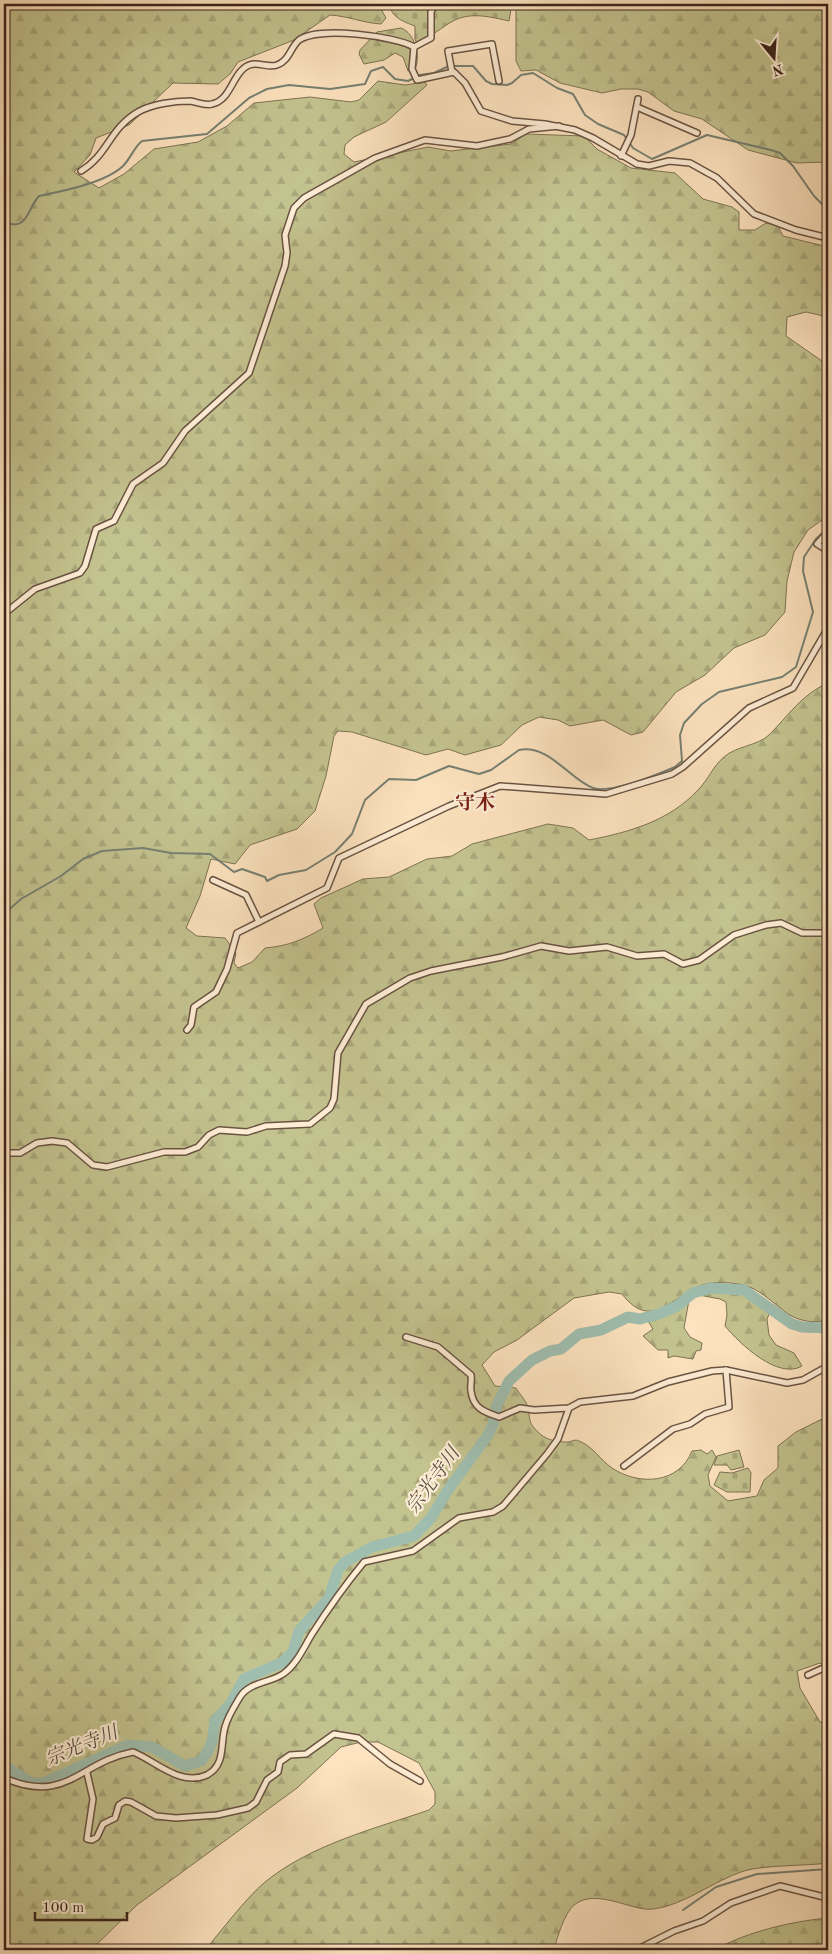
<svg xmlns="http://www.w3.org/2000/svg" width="832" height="1954" viewBox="0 0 832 1954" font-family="'Old Standard TT','Noto Serif JP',serif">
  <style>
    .forest { fill: url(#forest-firs); stroke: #7e7354 }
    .cemetery { fill: url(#cemetery-stones); stroke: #7e7354 }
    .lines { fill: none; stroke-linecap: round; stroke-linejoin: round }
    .stream { stroke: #768073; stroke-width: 2 }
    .river { stroke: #9fbeaf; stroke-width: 11 }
    .minor-casing { stroke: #6a5343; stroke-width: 8 }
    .minor { stroke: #feedd5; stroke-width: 5 }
    .labels { text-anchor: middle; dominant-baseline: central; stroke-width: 4.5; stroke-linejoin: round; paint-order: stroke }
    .water-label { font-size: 19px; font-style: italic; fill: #585247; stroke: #feedd5 }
    .quarter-label { font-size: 20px; font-weight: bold; fill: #7a1f14; stroke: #feedd5 }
  </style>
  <defs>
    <pattern id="forest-firs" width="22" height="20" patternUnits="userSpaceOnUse" patternTransform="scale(1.25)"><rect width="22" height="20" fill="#c3c38f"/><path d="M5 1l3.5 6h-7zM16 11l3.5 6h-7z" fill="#a8a77b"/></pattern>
    <pattern id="cemetery-stones" width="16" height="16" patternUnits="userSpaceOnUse" patternTransform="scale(1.25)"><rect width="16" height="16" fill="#c3c38f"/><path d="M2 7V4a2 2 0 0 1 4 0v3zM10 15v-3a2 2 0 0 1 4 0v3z" fill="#a8a77b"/></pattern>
  </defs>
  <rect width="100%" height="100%" fill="#fde3bf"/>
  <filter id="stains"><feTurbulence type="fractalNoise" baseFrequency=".004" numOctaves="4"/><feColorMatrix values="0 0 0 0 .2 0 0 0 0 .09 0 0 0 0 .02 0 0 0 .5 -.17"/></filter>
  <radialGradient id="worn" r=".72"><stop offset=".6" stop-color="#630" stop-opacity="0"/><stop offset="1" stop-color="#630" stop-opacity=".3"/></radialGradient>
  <g class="forest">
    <path d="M4,4h379l-1,7 4,7 -5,6c-18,-1 -33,-8 -51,-9l-36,25 -56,22 -8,12 -12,10 -45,-1 -44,42 -33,13 -6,17 -16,17 25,16 25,-14 30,-25 44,-7 29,-16 27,-23 56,-6 41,5 8,-2 19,-19 27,4 20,-3 2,3 -41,37 -32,15 -9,8 -1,9 10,8 74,-15 23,4 60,-7 15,-10 58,2 13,13 34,19 44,5 28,26 29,8 7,5v18h16l11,-7 12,3 5,10 45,11v70l-22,-5 -19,5 -1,19 36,25 6,23v132l-20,14 -14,22 -7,29 -2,31 -20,23 -31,13 -29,27 -29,17 -33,40 -12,3 -28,-15 -33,6 -12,-6 -19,-3 -17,8 -21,20 -36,10 -17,-6 -22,6 -74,-23 -14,-1 -4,5 -8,40 -11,35 -18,18 -47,16 -15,19 -24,-5 -11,37 -14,32 11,8 28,2 11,15 -2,10 4,5 14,-6 13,-14c23,-2 38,-8 58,-20l-9,-24 7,-6 42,-19 26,-2 38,-18 25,-3 20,-12 76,-20 25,4 16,12c41,-8 80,-19 109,-50 10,-10 15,-24 26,-33 12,-11 33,-11 45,-22 19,-19 33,-41 59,-52v638c-40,5 -44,-15 -74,-32 -11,-6 -30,-7 -42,-6 -35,3 -57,54 -90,11l-13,-2 -35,6 -57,42 -23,12 -12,13 13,21 21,2c3,5 10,13 12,19 2,10 0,16 9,24 8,9 19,11 31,11 5,-1 7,-3 11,-1 15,6 21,19 33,27 27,18 67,16 80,-17l9,-1 6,4 5,-4 4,7 -8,18 2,11 18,15 29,-5 7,-16 14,-12v-22l18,-14 32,-16v251l-8,-4 -23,8 3,17 20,34 8,3v138c-22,3 -64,2 -84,8 -31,10 -59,34 -91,38 -20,3 -57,-22 -79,-4 -10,9 -17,33 -20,45h-349c18,-21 40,-51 60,-68 47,-38 109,-53 164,-72l6,-6v-12l-16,-29 -41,-21h-17l-20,5 -44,41 -160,117 -46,45h-87z"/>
    <path d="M516,4h312v158l-31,1 -49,-13 -46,-31 -28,-8 -26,-19 -10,-3h-17l-19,4 -42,-10 -24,-13 -15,1 -5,-10z"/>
    <path d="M401,28c14,5 20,29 14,41l-7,2 -5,-14 -8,-4 -11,7 -20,4 -5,-10 1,-4 17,-18z"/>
    <path d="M701,1292l44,1 25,19 -3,7 2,16 7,10 18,8 8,13c-24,14 -62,-22 -77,-40l2,-11 -1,-13 -6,-3 -21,-4z"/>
    <path d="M689,1300l-5,28 6,9 12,6 -1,7 -5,1 -3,8 -19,-3 -6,2v-8h-10l-15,-14 10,-7 -5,-8 2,-3 26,-9z"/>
    <path d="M828,1918v32h-113c30,-18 78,-29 113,-32z"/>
  </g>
  <g class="cemetery">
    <path d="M390,4h122l-3,17c-18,-4 -37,-9 -54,-1 -14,7 -21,16 -38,22l-2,-2v-14c-11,-4 -25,-9 -25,-22z"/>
    <path d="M739,1450l5,17 -13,3 -4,-5h-13l3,-9z"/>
    <path d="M748,1468l3,5 -1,19h-23l-13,-7 6,-13 12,1z"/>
  </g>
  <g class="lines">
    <g class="stream">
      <path d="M4,222c24,10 23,-13 35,-26 24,-5 66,-13 84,-30 8,-8 11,-19 19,-25l65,-7 42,-36 18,-9 22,-4 41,4 35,-5 6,-13 12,-4 12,12 13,2 12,-6 14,-2 15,-7h24l13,15 6,3 15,1 5,-2 9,-8 12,-2 24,15 16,6 12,21 13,9 26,11 9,13 19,11 55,-24 64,15 9,3 13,13 21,30 14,14"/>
      <path d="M4,914l17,-15 40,-23 22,-17 19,-8 41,-3 28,5 39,1 24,18 8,-3 23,8 2,4 12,-6 27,-5 29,-18 17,-18 13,-34 24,-21 27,1 33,-14 30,8 12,-4 28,-20c30,-6 50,29 74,38 17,6 66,-14 82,-21l7,-6 -2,-26 4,-12 18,-19 17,-12 63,-15 14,-10 17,-55 -10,-41 1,-14 12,-18 12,-11"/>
      <path d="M683,1910l33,-23 41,-13 71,-5"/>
    </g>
    <path class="river" d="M4,1765l27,18h12l85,-38 24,2 33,19 16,-5 7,-10 4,-9 3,-21 16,-18 13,-24 39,-17 10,-10 6,-21 30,-33 9,-28 7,-8 27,-15 42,-11 17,-18 17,-28 40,-55 5,-11 4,-19 12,-24 23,-21 18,-9 11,-2 18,-15 22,-4 27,-13 12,2 19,-5 18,-8 16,-13 18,-5 33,2 48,34 10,3 26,1"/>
    <defs>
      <g id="minor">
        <path d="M414,47l-2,22 5,11 37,-8 11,11 16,28 31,10 33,3 30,6 18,8 44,26 12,2 20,-5 21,2 27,15 37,36 42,16 32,8"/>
        <path d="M414,47l17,-9v-26l4,-8"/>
        <path d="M452,72l-4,-21 44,-7 7,37"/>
        <path d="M637,107l60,26"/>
        <path d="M621,156l10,-21 7,-36"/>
        <path d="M81,171c27,-16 28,-42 57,-59 14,-8 36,-11 52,-11 7,1 15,5 22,3 16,-3 19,-22 29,-33 12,-14 24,-2 36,-6 12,-4 13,-17 22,-25 19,-14 96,-4 115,7"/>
        <path d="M828,532l-11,12 11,7"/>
        <path d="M4,614l31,-25 45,-16 5,-7 11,-37 18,-8 19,-37 30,-21 22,-32 64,-58 36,-107 2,-13 -2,-18 9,-27 10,-10 71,-40 50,-18 52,6 33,-7 19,-10 30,-3"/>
        <path d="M213,880l33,15 13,27"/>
        <path d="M187,1030l4,-5 3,-18 22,-15 11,-23 10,-36 90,-45 12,-30 110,-52 51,-20 106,8 66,-20 11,-7 66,-59 44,-20 35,-60"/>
        <path d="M4,1153h16l17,-10 15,-2 15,2 26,22 14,2 57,-15h21l13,-5 11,-12 10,-5 28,2 19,-6 44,-2 20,-16 4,-9 4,-46 28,-49 44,-26 21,-7 71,-14 39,-11 28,5 38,-4 30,9 27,-2 19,10 16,-4 35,-25 32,-10 15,-2 21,10h26"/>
        <path d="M406,1337l32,10 33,28c1,6 -1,11 0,16 2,17 13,21 28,26l21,-9 14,2 35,-2 11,-6 53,-6 35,-14 44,-11 14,-1 61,13 16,-3 25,-14"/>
        <path d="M624,1466l49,-37 17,-5 15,-10 24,-7 -3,-37"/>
        <path d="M808,1675l20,-9"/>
        <path d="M87,1773l6,26 -6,40 5,1 5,-3 6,-13 12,-6 4,-13 6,-4 6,1 25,14 20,2 41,-3 31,-7 8,-6 11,-22 11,-8 2,-10 10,-7 16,-1 28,-20 24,4 32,26 30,17"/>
        <path d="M4,1778c63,27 75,-16 129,-26 23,9 47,35 74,23 19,-10 13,-31 18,-48 3,-11 9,-20 15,-30 9,-15 30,-14 43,-23 14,-10 21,-27 29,-40 16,-25 33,-49 52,-72l49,-11 46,-33 34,-6 10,-6 44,-52 11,-15 11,-31"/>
        <path d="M641,1950l1,-3 32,-16 29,-10 28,-18 49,-17 48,12"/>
      </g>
    </defs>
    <use href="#minor" class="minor-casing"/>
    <use href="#minor" class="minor"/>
  </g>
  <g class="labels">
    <g class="water-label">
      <text transform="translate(434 1481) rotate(-54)">宗光寺川</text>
      <text transform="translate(82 1747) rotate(-22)">宗光寺川</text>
    </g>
    <g class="quarter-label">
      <text x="475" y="804">守木</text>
    </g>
  </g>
  <rect width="832" height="1954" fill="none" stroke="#fde3bf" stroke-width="20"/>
  <rect x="5" y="5" width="822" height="1944" fill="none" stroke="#39231a" stroke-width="2.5"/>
  <rect x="10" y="10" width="812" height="1934" fill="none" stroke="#39231a"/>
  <g transform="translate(774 58) rotate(162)" stroke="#feedd5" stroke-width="4" paint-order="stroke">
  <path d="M0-4L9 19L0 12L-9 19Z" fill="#39231a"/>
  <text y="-8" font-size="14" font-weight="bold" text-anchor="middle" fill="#39231a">N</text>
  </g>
  <path d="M35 1912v8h92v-8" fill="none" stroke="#39231a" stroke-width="2.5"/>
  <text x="42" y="1912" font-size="15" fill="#39231a" stroke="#feedd5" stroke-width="4" paint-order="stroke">100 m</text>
  <rect width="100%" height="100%" filter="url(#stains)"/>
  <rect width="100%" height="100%" fill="url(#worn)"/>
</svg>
